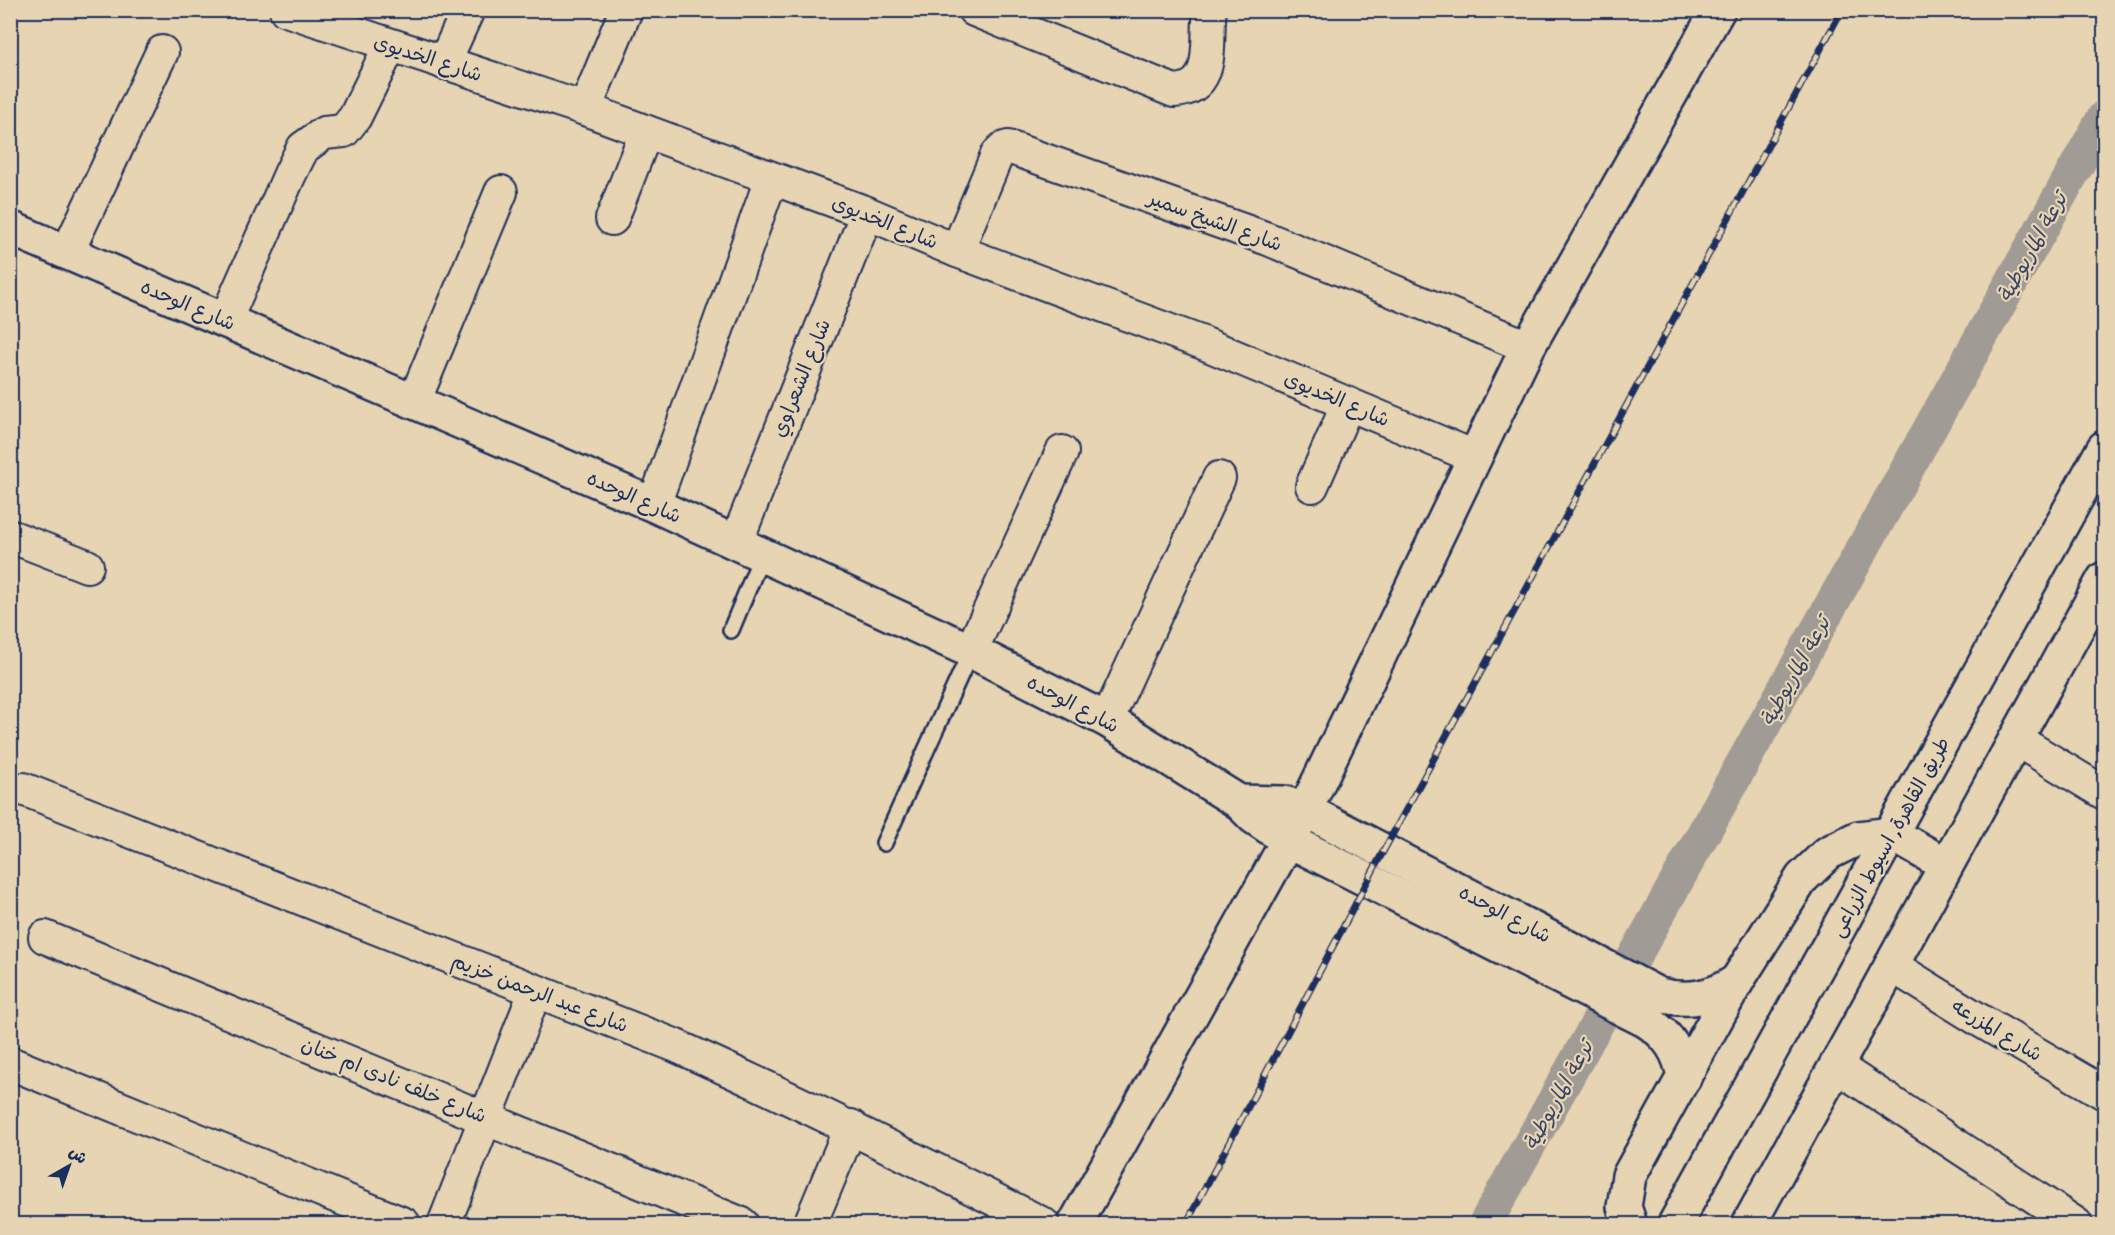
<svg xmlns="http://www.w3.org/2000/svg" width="2115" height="1235" viewBox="0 0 2115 1235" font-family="Sriracha,'Playpen Sans Arabic',sans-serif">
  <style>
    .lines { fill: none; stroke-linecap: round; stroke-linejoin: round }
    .canal { stroke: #a19b95; stroke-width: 34 }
    .service-casing { stroke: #1b2f5e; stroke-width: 20 }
    .minor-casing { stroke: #1b2f5e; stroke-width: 36 }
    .tertiary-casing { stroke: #1b2f5e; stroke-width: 38 }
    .trunk-casing { stroke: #1b2f5e; stroke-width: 38 }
    .service { stroke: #e7d4b2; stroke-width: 15 }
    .minor { stroke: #e7d4b2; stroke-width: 32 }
    .tertiary { stroke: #e7d4b2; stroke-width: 33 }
    .trunk { stroke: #e7d4b2; stroke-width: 33 }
    .rail-casing { stroke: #1b2f5e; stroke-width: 7 }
    .rail { stroke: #e7d4b2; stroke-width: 4.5; stroke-dasharray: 14; stroke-linecap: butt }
    .labels { text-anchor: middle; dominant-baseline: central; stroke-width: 4.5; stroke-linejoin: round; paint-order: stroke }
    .street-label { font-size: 20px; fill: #1b2f5e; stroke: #e7d4b2 }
    .water-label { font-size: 21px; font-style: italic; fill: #364569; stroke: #e7d4b2 }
  </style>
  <rect width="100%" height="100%" fill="#e7d4b2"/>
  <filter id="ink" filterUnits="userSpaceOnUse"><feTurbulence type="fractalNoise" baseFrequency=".0167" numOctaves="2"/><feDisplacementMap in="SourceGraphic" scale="12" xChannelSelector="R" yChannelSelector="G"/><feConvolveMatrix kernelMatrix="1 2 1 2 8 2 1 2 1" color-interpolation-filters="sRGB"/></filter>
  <g filter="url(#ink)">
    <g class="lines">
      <path class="canal" d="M1485,1224l619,-1107"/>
      <defs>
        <g id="service">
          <path d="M731,630l31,-75"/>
          <path d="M884,843l87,-192"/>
        </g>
        <g id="minor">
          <path d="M286,10l299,99 282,104 90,38 246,92 272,114"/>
          <path d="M974,10l200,81c44,-2 31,-51 36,-81"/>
          <path d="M444,63l24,-53"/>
          <path d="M585,109l41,-99"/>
          <path d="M612,219l34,-87"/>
          <path d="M957,251l40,-96 5,-6 6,-2 260,92 260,108"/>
          <path d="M67,253l95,-201"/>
          <path d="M225,321l65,-147 13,-26 21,-15 20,-2 11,-14 35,-71"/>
          <path d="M414,402l87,-210"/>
          <path d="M1312,486l36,-82"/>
          <path d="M654,505l117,-326"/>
          <path d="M10,536l77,30"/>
          <path d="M736,543l131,-330"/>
          <path d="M971,651l91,-199"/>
          <path d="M1107,720l112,-242"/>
          <path d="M2015,739l89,54"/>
          <path d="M23,789l651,256c125,56 247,117 369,179"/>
          <path d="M45,937l697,287"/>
          <path d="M1891,965l90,56 123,72"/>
          <path d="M10,1063l394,161"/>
          <path d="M1836,1066l240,158"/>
          <path d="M444,1224l91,-232"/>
          <path d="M810,1224l41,-98"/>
        </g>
        <g id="tertiary">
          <path d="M10,228l644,277 317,146 136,69 132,82 15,15 34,23 357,180c23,14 35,32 39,58"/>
          <path d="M1239,802l45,1 21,7 354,185c29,7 53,3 78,-14"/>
          <path d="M1075,1224l230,-414 223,-463 190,-337"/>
          <path d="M1630,1224l-6,-17 5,-31 108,-195 65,-103 26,-25 30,-15 34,-4 54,31"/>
        </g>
        <g id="trunk">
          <path d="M1675,1224l429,-776"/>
          <path d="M1749,1224l355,-645"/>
        </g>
      </defs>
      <use href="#service" class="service-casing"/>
      <use href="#minor" class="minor-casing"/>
      <use href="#tertiary" class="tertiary-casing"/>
      <use href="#trunk" class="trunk-casing"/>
      <use href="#service" class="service"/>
      <use href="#minor" class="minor"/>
      <use href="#tertiary" class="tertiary"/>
      <use href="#trunk" class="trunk"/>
      <defs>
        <path id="rail" d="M1186,1224l198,-374 458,-840"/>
      </defs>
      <use href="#rail" class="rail-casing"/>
      <use href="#rail" class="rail"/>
    </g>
  </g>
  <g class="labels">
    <g class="street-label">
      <text transform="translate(428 58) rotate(18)">شارع الخديوى</text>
      <text transform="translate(1215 221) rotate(20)">شارع الشيخ سمير</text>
      <text transform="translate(885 222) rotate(22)">شارع الخديوى</text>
      <text transform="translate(188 305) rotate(23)">شارع الوحده</text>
      <text transform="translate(801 378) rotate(-68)">شارع الشعراوي</text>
      <text transform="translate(1337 399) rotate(23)">شارع الخديوى</text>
      <text transform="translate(634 497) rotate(24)">شارع الوحده</text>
      <text transform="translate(1073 704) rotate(28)">شارع الوحده</text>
      <text transform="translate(1890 837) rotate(-61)">طريق القاهرة, اسيوط الزراعى</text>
      <text transform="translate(1505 914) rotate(28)">شارع الوحده</text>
      <text transform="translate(540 993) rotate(21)">شارع عبد الرحمن خزيم</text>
      <text transform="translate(1997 1030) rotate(31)">شارع المزرعه</text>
      <text transform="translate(394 1080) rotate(22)">شارع خلف نادى ام خنان</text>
    </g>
    <g class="water-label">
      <text transform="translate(2032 247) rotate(-61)">ترعة الماريوطية</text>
      <text transform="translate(1795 671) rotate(-61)">ترعة الماريوطية</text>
      <text transform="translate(1558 1095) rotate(-61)">ترعة الماريوطية</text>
    </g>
  </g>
  <rect width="2115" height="1235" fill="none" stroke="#e7d4b2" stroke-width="36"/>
  <rect x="18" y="18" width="2079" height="1199" fill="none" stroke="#1b2f5e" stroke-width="2" filter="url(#ink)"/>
  <g transform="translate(69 1166) rotate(40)" stroke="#e7d4b2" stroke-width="4.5" paint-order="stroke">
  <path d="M0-4.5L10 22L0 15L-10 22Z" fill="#1b2f5e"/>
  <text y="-9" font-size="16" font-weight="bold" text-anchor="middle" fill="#1b2f5e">ش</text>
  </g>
</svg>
